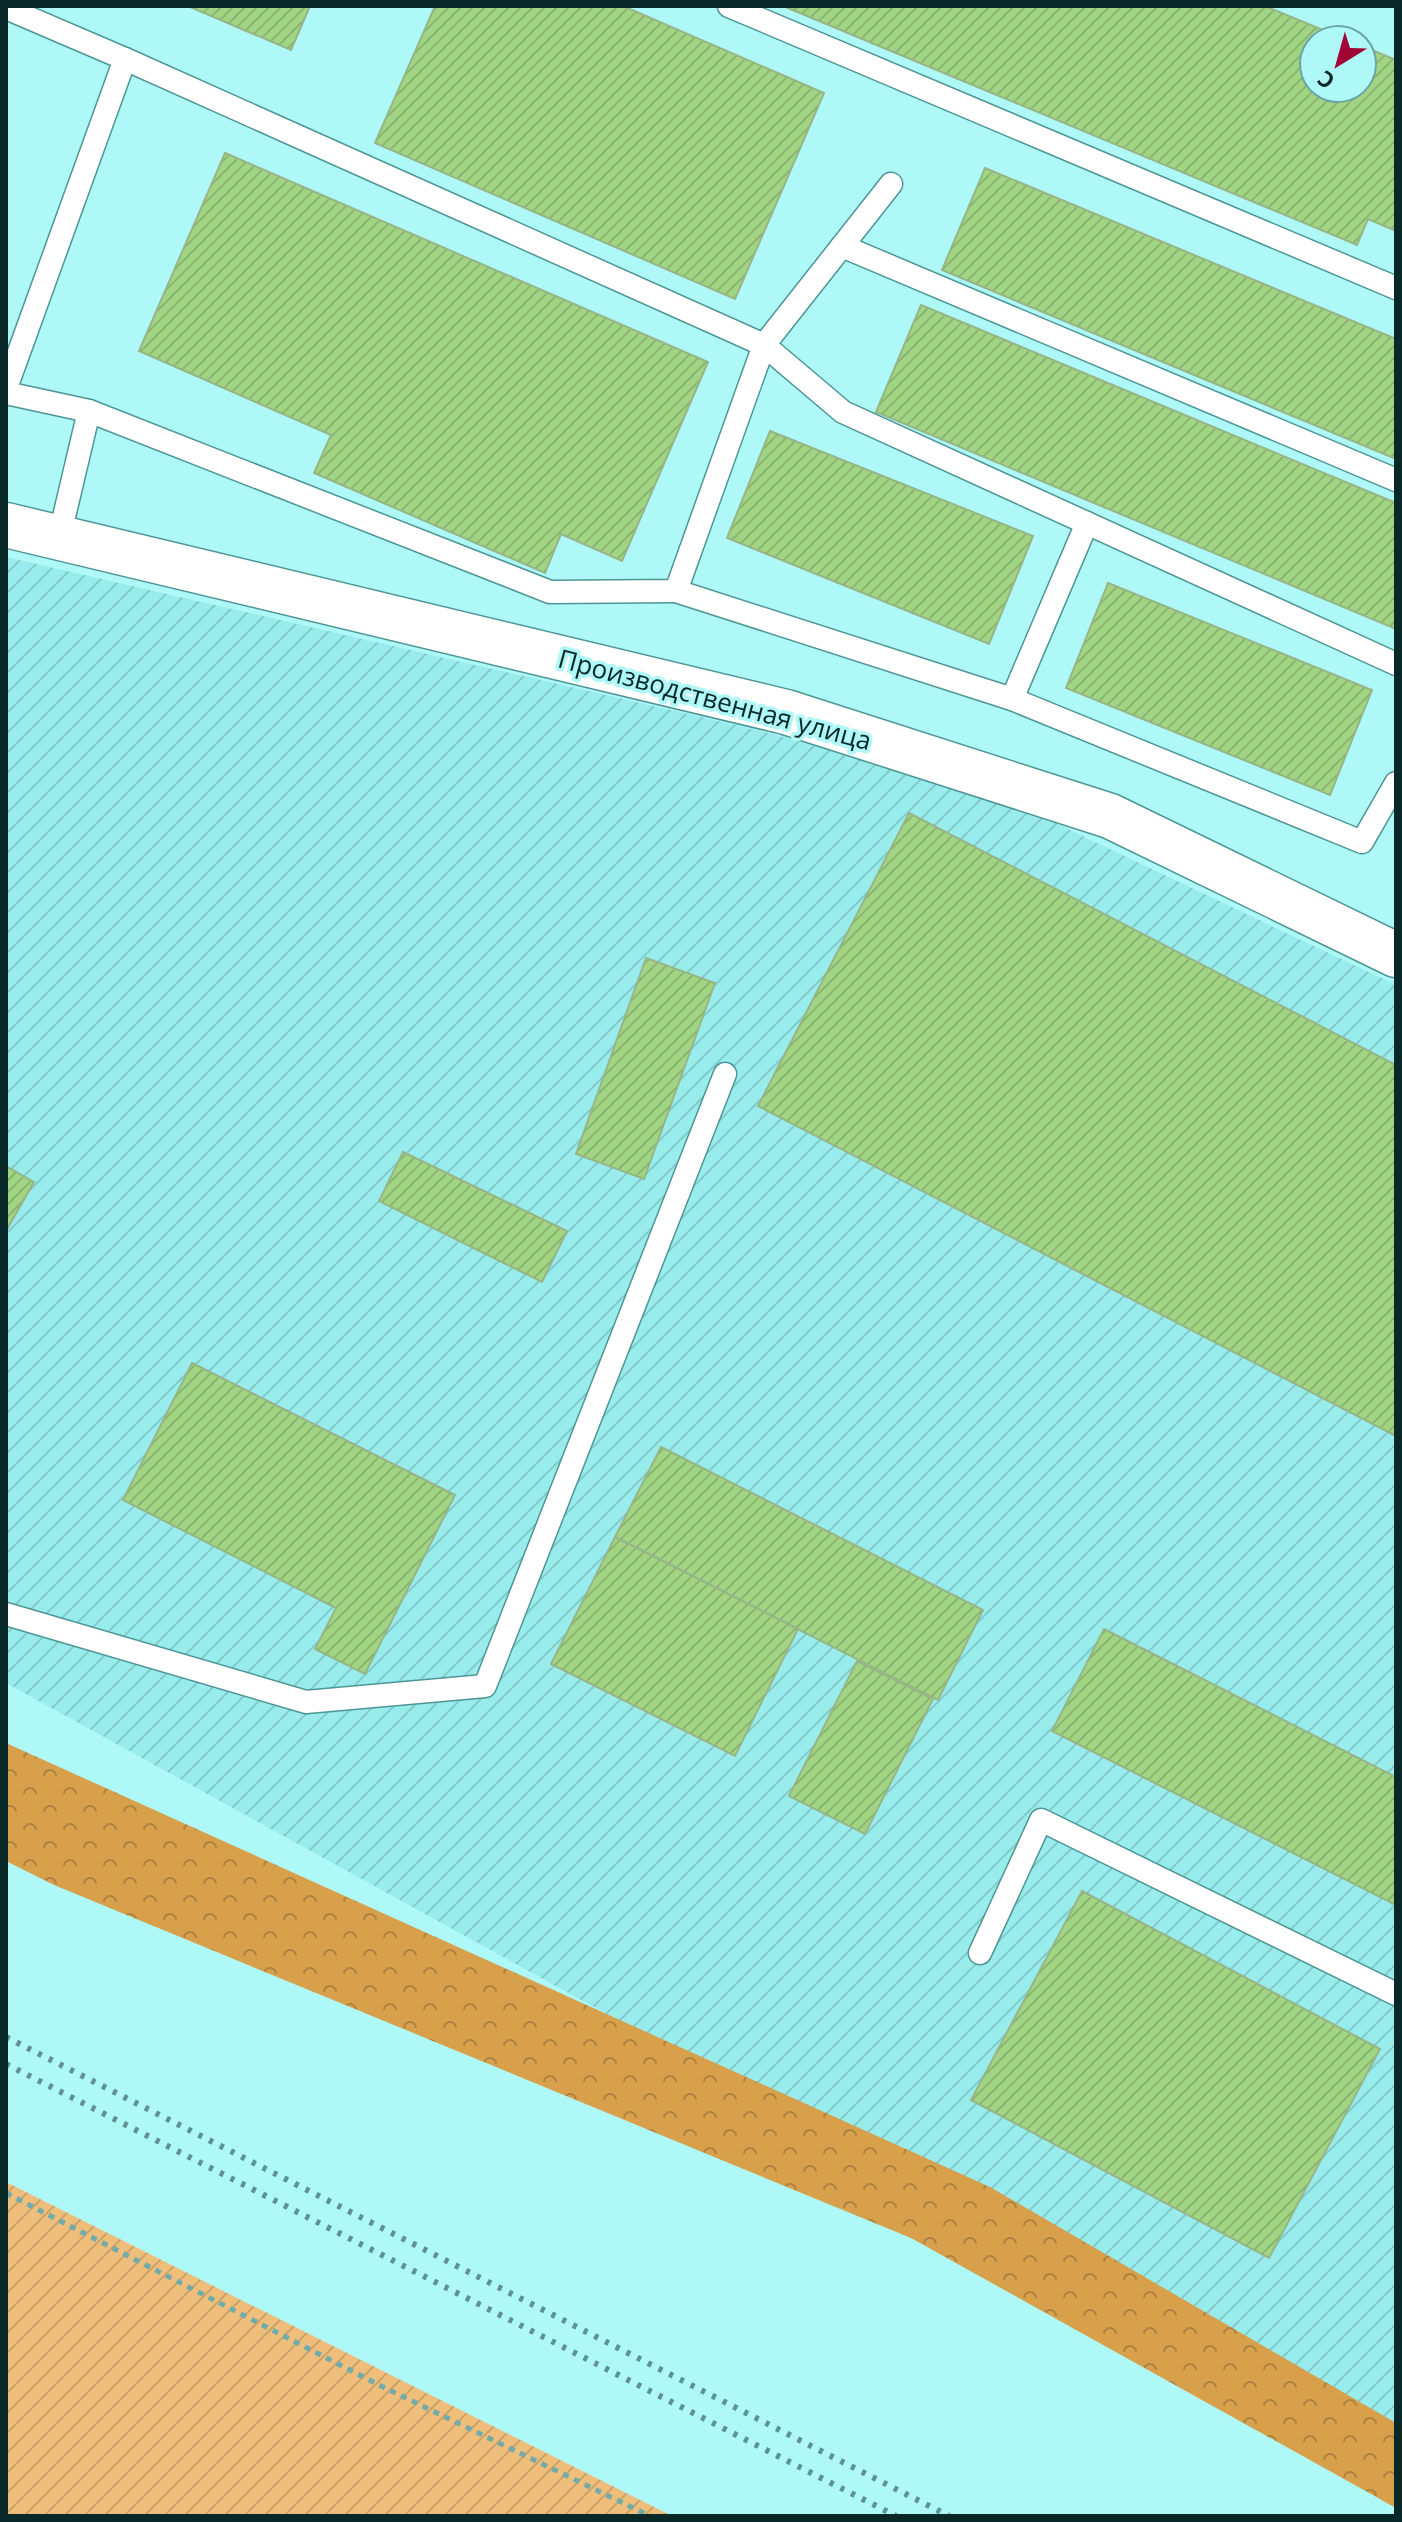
<svg xmlns="http://www.w3.org/2000/svg" width="1402" height="2522" viewBox="0 0 1402 2522" font-family="'Open Sans',sans-serif">
  <style>
    .industrial { fill: url(#industrial-furrows) }
    .forest { fill: url(#forest-crowns) }
    .garden { fill: url(#garden-furrows) }
    .building { fill: url(#building-hatch); stroke: #97b586; stroke-width: 2 }
    .lines { fill: none; stroke-linecap: round; stroke-linejoin: round }
    .service-casing { stroke: #4d9695; stroke-width: 25 }
    .minor-casing { stroke: #4d9695; stroke-width: 47 }
    .path { stroke: #71abaa; stroke-width: 5; stroke-dasharray: 6 6; stroke-linecap: butt }
    .service { stroke: #fff; stroke-width: 22 }
    .minor { stroke: #fff; stroke-width: 44 }
    .rail { stroke: #5d9292; stroke-width: 6; stroke-dasharray: 4 8; stroke-linecap: butt }
    .labels { text-anchor: middle; dominant-baseline: central; stroke-width: 7; stroke-linejoin: round; paint-order: stroke }
    .street-label { font-size: 26px; fill: #092929; stroke: #aef8f7 }
  </style>
  <defs>
    <pattern id="industrial-furrows" width="10" height="10" patternUnits="userSpaceOnUse" patternTransform="scale(2)"><rect width="10" height="10" fill="#98edec"/><path d="M-1 1l2-2M0 10L10 0M9 11l2-2" fill="none" stroke="#82cbca"/></pattern>
    <pattern id="forest-crowns" width="20" height="18" patternUnits="userSpaceOnUse" patternTransform="scale(2)"><rect width="20" height="18" fill="#d9a04c"/><path d="M2 6a3 3 0 1 1 6 0M12 15a3 3 0 1 1 6 0" fill="none" stroke="#ae823f"/></pattern>
    <pattern id="garden-furrows" width="10" height="10" patternUnits="userSpaceOnUse" patternTransform="scale(2)"><rect width="10" height="10" fill="#efbe7b"/><path d="M-1 1l2-2M0 10L10 0M9 11l2-2" fill="none" stroke="#cca36a"/></pattern>
    <pattern id="building-hatch" width="6" height="6" patternUnits="userSpaceOnUse" patternTransform="scale(2)"><rect width="6" height="6" fill="#a2d583"/><path d="M-1 1l2-2M0 6l6-6M5 7l2-2" fill="none" stroke="#8ab771"/></pattern>
  </defs>
  <rect width="100%" height="100%" fill="#aef8f7"/>
  <path class="industrial" d="M6,557l726,167 241,60 423,201v1464l-1390,-766z"/>
  <path class="forest" d="M6,1743l984,444 406,236v85l-485,-270 -857,-353 -48,-24z"/>
  <path class="garden" d="M6,2182l666,334h-666z"/>
  <g class="building">
    <path d="M188,6h122l-19,44z"/>
    <path d="M435,6h188l201,87 -89,206 -360,-156z"/>
    <path d="M783,6h482l82,34h-33v48h48v-42l34,14v171l-28,-12 -11,26z"/>
    <path d="M225,153l483,209 -86,199 -61,-27 -16,39 -231,-100 17,-38 -192,-84z"/>
    <path d="M985,168l411,171v120l-454,-189z"/>
    <path d="M921,305l475,198v126l-520,-217z"/>
    <path d="M770,431l263,105 -44,108 -262,-106z"/>
    <path d="M1108,583l264,107 -42,105 -264,-107z"/>
    <path d="M909,813l487,252v371l-638,-330z"/>
    <path d="M646,958l69,25 -71,196 -68,-25z"/>
    <path d="M403,1152l164,79 -25,51 -163,-81z"/>
    <path d="M6,1166l28,16 -28,49z"/>
    <path d="M192,1363l263,132 -90,179 -50,-25 21,-41 -213,-108z"/>
    <path d="M661,1447l322,163 -45,90 -323,-163z"/>
    <path d="M615,1537l183,92 -63,127 -184,-92z"/>
    <path d="M1104,1629l292,148v128l-344,-174z"/>
    <path d="M857,1661l76,38 -68,135 -76,-38z"/>
    <path d="M1082,1891l298,158 -111,209 -298,-158z"/>
  </g>
  <g class="lines">
    <defs>
      <g id="service">
        <path d="M729,6l667,282"/>
        <path d="M6,8l119,51 -119,329"/>
        <path d="M125,59l639,286 79,67 553,252"/>
        <path d="M842,246l554,234"/>
        <path d="M6,393l83,18 -30,127"/>
        <path d="M89,411l461,181 126,-1 88,-246 127,-161"/>
        <path d="M1087,523l-75,176 350,143 34,-59"/>
        <path d="M676,591l336,108"/>
        <path d="M6,1614l300,88 179,-16 240,-612"/>
        <path d="M980,1953l61,-133 355,174"/>
      </g>
      <path id="minor" d="M6,525l780,187 324,104 286,139"/>
    </defs>
    <use href="#service" class="service-casing"/>
    <use href="#minor" class="minor-casing"/>
    <path class="path" d="M6,2193l369,190 275,133"/>
    <use href="#service" class="service"/>
    <use href="#minor" class="minor"/>
    <g class="rail">
      <path d="M6,2037l943,479"/>
      <path d="M6,2064l890,452"/>
    </g>
  </g>
  <g class="labels">
    <g class="street-label">
      <text transform="translate(715 699) rotate(15)">Производственная улица</text>
    </g>
  </g>
  <rect width="1402" height="2522" fill="none" stroke="#092929" stroke-width="16"/>
  <g transform="translate(1338 64) rotate(217)"><circle r="38" fill="#aef8f7" stroke="#6ca5a5" stroke-width="2"/>
  <path d="M0-6L14 30L0 20L-14 30Z" fill="#a30436"/>
  <text y="-12" font-size="22" font-weight="bold" text-anchor="middle" fill="#092929">С</text>
  </g>
</svg>
